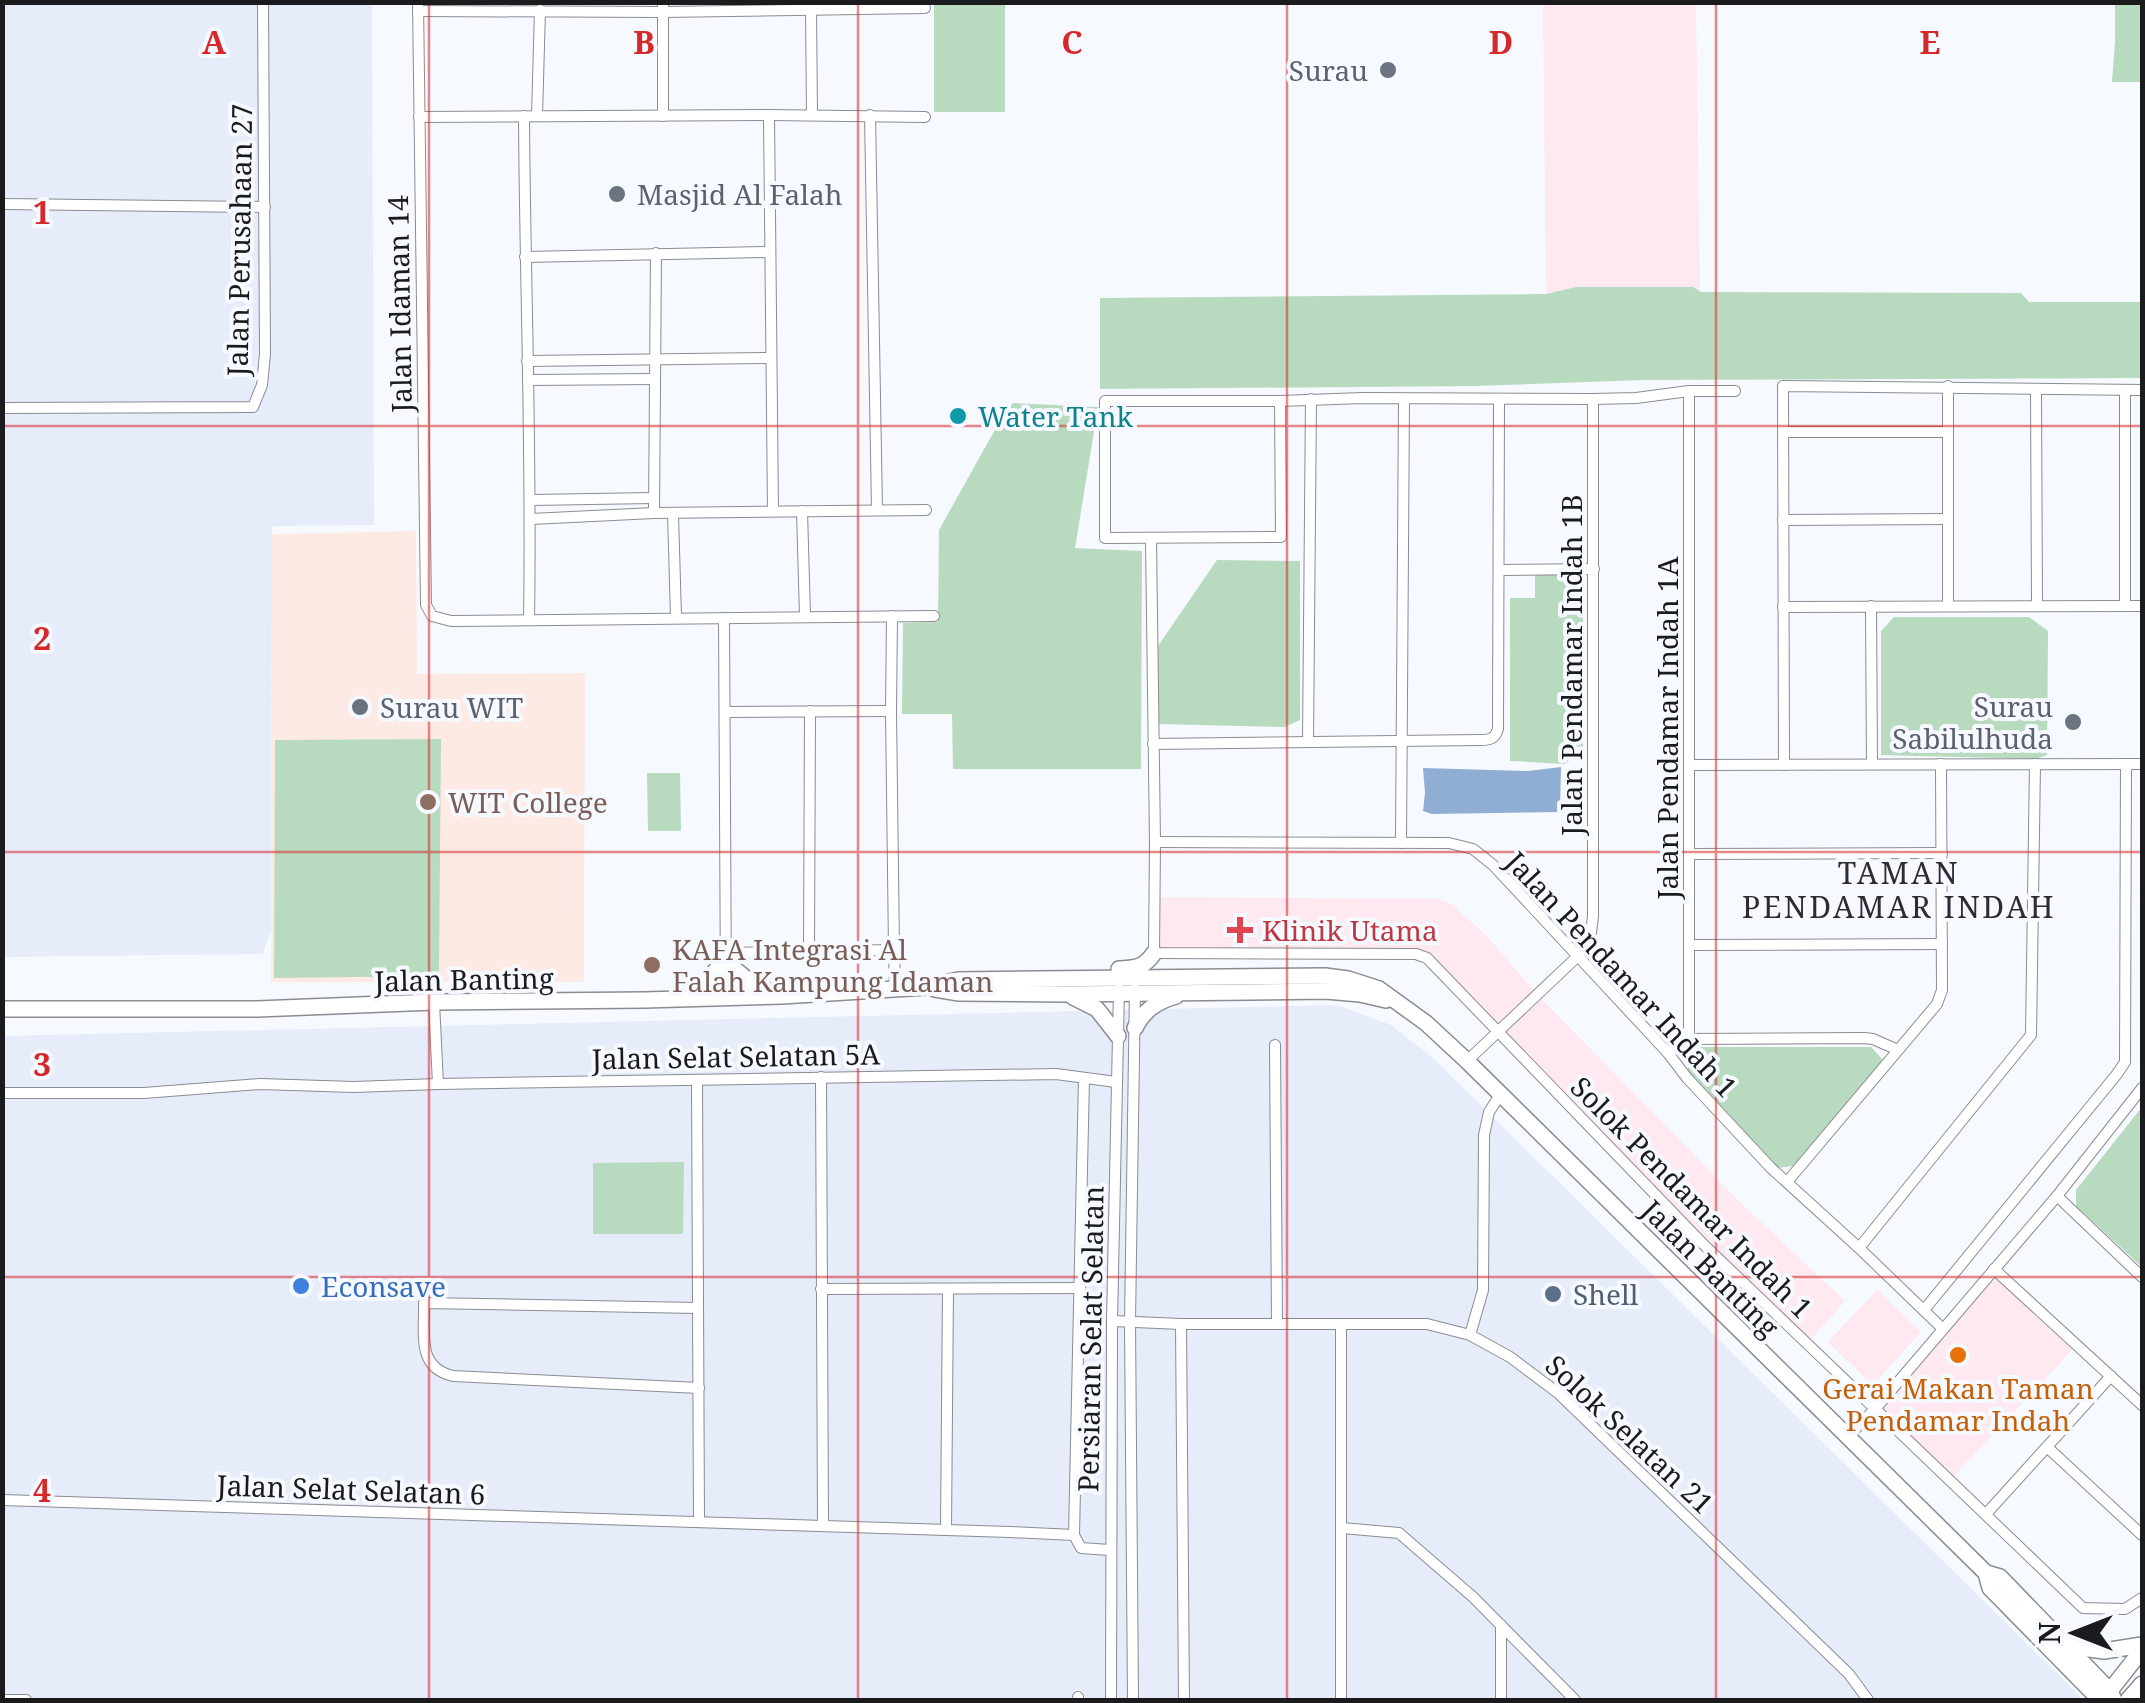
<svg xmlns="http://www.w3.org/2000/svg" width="2145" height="1703" viewBox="0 0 2145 1703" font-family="'Noto Serif',serif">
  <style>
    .commercial { fill: #fde9ef }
    .built { fill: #e7ecfa }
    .education { fill: #feeae4 }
    .green { fill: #b8dabf }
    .water { fill: #90aed3 }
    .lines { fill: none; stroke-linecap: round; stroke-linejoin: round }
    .street-casing { stroke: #8a8c92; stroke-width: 12 }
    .secondary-casing { stroke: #8a8c92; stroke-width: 18 }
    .street { stroke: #fff; stroke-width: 10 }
    .secondary { stroke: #fff; stroke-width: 15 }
    .grid { fill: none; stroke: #d62828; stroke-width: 2.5; stroke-opacity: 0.55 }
    .worship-dot { fill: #6b7280; stroke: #f6f9ff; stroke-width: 4 }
    .culture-dot { fill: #0f9aa8; stroke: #f6f9ff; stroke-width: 4 }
    .education-dot { fill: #8d6e63; stroke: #f6f9ff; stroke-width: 4 }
    .health-dot { fill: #e0444e; stroke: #f6f9ff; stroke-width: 4 }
    .shop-dot { fill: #3f7fe0; stroke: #f6f9ff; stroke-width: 4 }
    .service-dot { fill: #5c6f8a; stroke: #f6f9ff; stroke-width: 4 }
    .food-dot { fill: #e8710a; stroke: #f6f9ff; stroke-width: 4 }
    .labels { text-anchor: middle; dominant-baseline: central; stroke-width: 8; stroke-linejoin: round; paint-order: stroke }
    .worship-label { font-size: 28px; fill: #5b616d; stroke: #f6f9ff; text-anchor: end }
    .street-label { font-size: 28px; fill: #1b1b1e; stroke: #f6f9ff }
    .culture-label { font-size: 28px; fill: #0d838f; stroke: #f6f9ff; text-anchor: start }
    .education-label { font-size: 28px; fill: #785e54; stroke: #f6f9ff; text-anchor: start }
    .health-label { font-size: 28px; fill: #be3a42; stroke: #f6f9ff; text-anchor: start }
    .shop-label { font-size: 28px; fill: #366cbe; stroke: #f6f9ff; text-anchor: start }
    .service-label { font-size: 28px; fill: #4e5e75; stroke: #f6f9ff; text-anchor: start }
    .food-label { font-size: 28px; fill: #c56008; stroke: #f6f9ff }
    .neighbourhood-label { font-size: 30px; letter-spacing: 2.5px; fill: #2c2d32; stroke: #f6f9ff }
    .grid-label { font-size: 32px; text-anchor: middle; font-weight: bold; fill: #d62828; stroke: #f6f9ff; stroke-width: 8; stroke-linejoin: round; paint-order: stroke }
  </style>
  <rect width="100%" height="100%" fill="#f6f9ff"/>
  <g class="commercial">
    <path d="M1543,3h153l4,289 -7,-5h-117l-30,7z"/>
    <path d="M1159,897l278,2 13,4 37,33 48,56 209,214 101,95 -35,39 -108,-103 -273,-283 -271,-6z"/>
    <path d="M1994,1275l80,73 -121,129 -72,-68z"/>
    <path d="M1877,1290l44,42 -48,53 -45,-43z"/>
  </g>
  <g class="built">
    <path d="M2,3l370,1 2,521 -102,1 -1,404 -8,24 -260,3z"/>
    <path d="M1337,1005l54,20 41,32 649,640 -2,3h-2076v-664z"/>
  </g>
  <path class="education" d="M416,531l1,143 168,-1 -1,309h-313l1,-448z"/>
  <g class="green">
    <rect x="934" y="3" width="71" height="109"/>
    <path d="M2115,3h27v79h-30l3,-40z"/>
    <path d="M1576,287h117l8,5 320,1 8,9h113v76l-499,2 -168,6 -375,3v-91l446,-4z"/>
    <path d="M1013,403l85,4 -23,141 67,3 -1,218h-188l-1,-55h-50l1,-91 35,-1 1,-92 67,-120z"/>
    <path d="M1217,560l83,1v159l-15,7 -128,-3 1,-78z"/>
    <path d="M1535,572h48v177l-18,15 -55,-3v-163h25z"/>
    <path d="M1894,617h135l19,14 -1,124 -11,4 -155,-4v-124z"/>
    <path d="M441,739l-2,237 -165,2 1,-238z"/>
    <path d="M647,773h33l1,58h-33z"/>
    <path d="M1698,1047h173l12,13 -89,106 -18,2 -90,-96z"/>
    <path d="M2142,1107v160l-66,-61v-16z"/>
    <path d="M684,1162l-1,72h-90v-71z"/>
  </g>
  <path class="water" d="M1561,767l-1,45 -128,2 -9,-3 2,-18 -2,-25 105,3z"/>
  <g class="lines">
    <defs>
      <g id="street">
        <path d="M418,2l8,603 6,11 19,5 483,-5"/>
        <path d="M811,9l1,106"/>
        <path d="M418,11l245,1 262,-4"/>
        <path d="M769,115l4,396"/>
        <path d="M870,115l7,395"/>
        <path d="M524,116c1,168 8,335 5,503"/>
        <path d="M537,116l3,-106"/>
        <path d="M663,116v-114"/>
        <path d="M419,117l350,-2 156,2"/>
        <path d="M2,204l263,3"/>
        <path d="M525,257l245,-5"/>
        <path d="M527,361l244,-3"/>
        <path d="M528,380l127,-1"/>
        <path d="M1948,386v220"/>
        <path d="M2036,390l1,216"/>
        <path d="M2125,390v216"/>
        <path d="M1280,401l1,136 -176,1v-137h175l83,-3 230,1 43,-1 53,-7h46"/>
        <path d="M2,408l251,-1 9,-22 3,-31 -2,-352"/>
        <path d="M1783,432h164"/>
        <path d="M531,500l122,-2"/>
        <path d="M802,511l3,105"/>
        <path d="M654,513l2,-260"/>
        <path d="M673,514l3,103"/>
        <path d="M531,519l123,-6 272,-3"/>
        <path d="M1783,520l165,-1"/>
        <path d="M1151,539l4,303 -1,111 262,1 11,4 275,285 381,365 42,1 17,-11"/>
        <path d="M1499,570l95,-1"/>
        <path d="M1871,606l1,158"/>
        <path d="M1783,607l359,-1"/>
        <path d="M724,618l2,379"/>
        <path d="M726,712l165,-1"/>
        <path d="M1308,742l3,-343"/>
        <path d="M1153,744l327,-4c10,0 15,-1 18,-11l1,-330"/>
        <path d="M1689,765l453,-1"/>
        <path d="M1784,765l-1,-379 359,4"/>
        <path d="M1155,842l294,1 24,6 20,16 175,188 19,25 84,90 88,80 84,81"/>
        <path d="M1401,843l3,-444"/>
        <path d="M1689,854l253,-1"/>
        <path d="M1689,945l253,-1"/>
        <path d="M894,950l1,39"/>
        <path d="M809,952l1,-241"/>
        <path d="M726,953l168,-3 -3,-239 1,-95"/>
        <path d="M434,1002l4,82 618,-10 60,8"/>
        <path d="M1689,1039l175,-1 9,1 25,11"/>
        <path d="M1275,1045l2,279"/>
        <path d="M1668,1053l21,-14v-648"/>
        <path d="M1467,1061l111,-105 13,-23 2,-17v-517"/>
        <path d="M821,1077l2,448"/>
        <path d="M697,1080l2,441"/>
        <path d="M2,1093h142l116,-9 94,3 84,-3"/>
        <path d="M1787,1182l150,-178 5,-14 -1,-226"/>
        <path d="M2057,1196l85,81"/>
        <path d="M1859,1248l172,-213 4,-271"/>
        <path d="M1994,1269l148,136"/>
        <path d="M821,1289l259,-1"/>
        <path d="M698,1308l-274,-5c1,31 -8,64 29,73l246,12"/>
        <path d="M1924,1310l193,-236 8,-12 1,-298"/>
        <path d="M1112,1321l69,3h246l43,11 40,22 48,36 291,281 19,26"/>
        <path d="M1181,1324l3,376"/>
        <path d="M1470,1335l13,-45 1,-155 5,-23 11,-17"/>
        <path d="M1847,1437l28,-28 182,-213 85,-108"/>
        <path d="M2047,1447l95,88"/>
        <path d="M2,1500l1008,32 64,3 7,13 29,2"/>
        <path d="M1986,1514l125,-138"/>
        <path d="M1342,1528l57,5 74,64 102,103"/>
        <path d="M946,1530l2,-241"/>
        <path d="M1074,1535l10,-457"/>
        <path d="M1501,1625v75"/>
        <path d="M1078,1697v3"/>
        <path d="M2,1700h24"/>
        <path d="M1111,1700l1,-379 7,-332"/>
        <path d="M1133,1700l-3,-379 5,-332"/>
        <path d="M1341,1700v-376"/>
      </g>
      <g id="secondary">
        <path d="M726,962l28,23 19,8"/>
        <path d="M1119,969c17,-1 25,-1 35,-16"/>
        <path d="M935,989l24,4 109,1 258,-3 34,3 26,6"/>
        <path d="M1073,997l24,12 21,27"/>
        <path d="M691,998l35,-39"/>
        <path d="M2,1009h255l177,-7 211,-2 137,-4 144,-9 32,-7 367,-4 23,3 31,10 47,34 41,38 519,512 4,15 110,112"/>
        <path d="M1135,1028c9,-18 21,-26 41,-32"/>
        <path d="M1986,1573l14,4 110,114 4,9"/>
        <path d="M2067,1646l37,5 38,-6"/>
        <path d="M2105,1697l37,-47"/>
        <path d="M2128,1700l14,-16"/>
      </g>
    </defs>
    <use href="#street" class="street-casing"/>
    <use href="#secondary" class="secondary-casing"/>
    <use href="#street" class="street"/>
    <use href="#secondary" class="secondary"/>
  </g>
  <path class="grid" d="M429,2v1698M858,2v1698M1287,2v1698M1716,2v1698M2,426h2140M2,852h2140M2,1277h2140"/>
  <g class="worship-dot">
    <circle cx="1388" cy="70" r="10"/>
    <circle cx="617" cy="194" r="10"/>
    <circle cx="360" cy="707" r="10"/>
    <circle cx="2073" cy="722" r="10"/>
  </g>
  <circle class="culture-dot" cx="958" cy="416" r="10"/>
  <g class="education-dot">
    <circle cx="428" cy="802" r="10"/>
    <circle cx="652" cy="965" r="10"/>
  </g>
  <path class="health-dot" d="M1235 915h10v10h10v10h-10v10h-10v-10h-10v-10h10z"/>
  <circle class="shop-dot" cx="301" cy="1286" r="10"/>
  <circle class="service-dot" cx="1553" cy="1294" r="10"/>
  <circle class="food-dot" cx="1958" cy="1355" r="10"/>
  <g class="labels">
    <g class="worship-label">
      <text x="1368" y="70">Surau</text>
      <text x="637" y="194" text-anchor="start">Masjid Al Falah</text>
      <text x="2053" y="706">Surau<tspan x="2053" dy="32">Sabilulhuda</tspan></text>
      <text x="380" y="707" text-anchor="start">Surau WIT</text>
    </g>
    <g class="street-label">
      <text transform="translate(239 240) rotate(-89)">Jalan Perusahaan 27</text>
      <text transform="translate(399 304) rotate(-91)">Jalan Idaman 14</text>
      <text transform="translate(1571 665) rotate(-90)">Jalan Pendamar Indah 1B</text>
      <text transform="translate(1667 728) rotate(-90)">Jalan Pendamar Indah 1A</text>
      <text transform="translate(1622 974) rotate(47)">Jalan Pendamar Indah 1</text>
      <text transform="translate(464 979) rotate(-1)">Jalan Banting</text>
      <text transform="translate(736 1056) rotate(-1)">Jalan Selat Selatan 5A</text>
      <text transform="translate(1692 1197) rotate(45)">Solok Pendamar Indah 1</text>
      <text transform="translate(1711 1268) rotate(45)">Jalan Banting</text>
      <text transform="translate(1090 1339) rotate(-89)">Persiaran Selat Selatan</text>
      <text transform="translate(1630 1434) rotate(43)">Solok Selatan 21</text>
      <text transform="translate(351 1489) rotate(2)">Jalan Selat Selatan 6</text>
    </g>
    <g class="culture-label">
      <text x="978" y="416">Water Tank</text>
    </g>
    <g class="education-label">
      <text x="448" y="802">WIT College</text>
      <text x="672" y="949">KAFA Integrasi Al<tspan x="672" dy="32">Falah Kampung Idaman</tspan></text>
    </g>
    <g class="health-label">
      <text x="1262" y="930">Klinik Utama</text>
    </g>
    <g class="shop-label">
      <text x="321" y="1286">Econsave</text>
    </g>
    <g class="service-label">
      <text x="1573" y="1294">Shell</text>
    </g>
    <g class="food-label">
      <text x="1958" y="1388">Gerai Makan Taman<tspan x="1958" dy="32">Pendamar Indah</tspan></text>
    </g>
    <g class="neighbourhood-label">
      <text x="1899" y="872">TAMAN<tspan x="1899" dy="34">PENDAMAR INDAH</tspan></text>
    </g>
  </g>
  <g class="grid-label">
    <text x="214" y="54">A</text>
    <text x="644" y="54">B</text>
    <text x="1072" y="54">C</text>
    <text x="1501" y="54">D</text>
    <text x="1930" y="54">E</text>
    <text x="42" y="224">1</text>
    <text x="42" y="650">2</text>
    <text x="42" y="1076">3</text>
    <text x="42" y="1502">4</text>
  </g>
  <rect width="2145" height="1703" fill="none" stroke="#1b1b1e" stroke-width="10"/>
  <g transform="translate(2075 1633) rotate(270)" stroke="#f6f9ff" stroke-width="8" paint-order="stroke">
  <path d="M0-8L18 38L0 25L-18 38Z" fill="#1b1b1e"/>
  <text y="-15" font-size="28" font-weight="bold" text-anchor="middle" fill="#1b1b1e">N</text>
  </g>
</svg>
